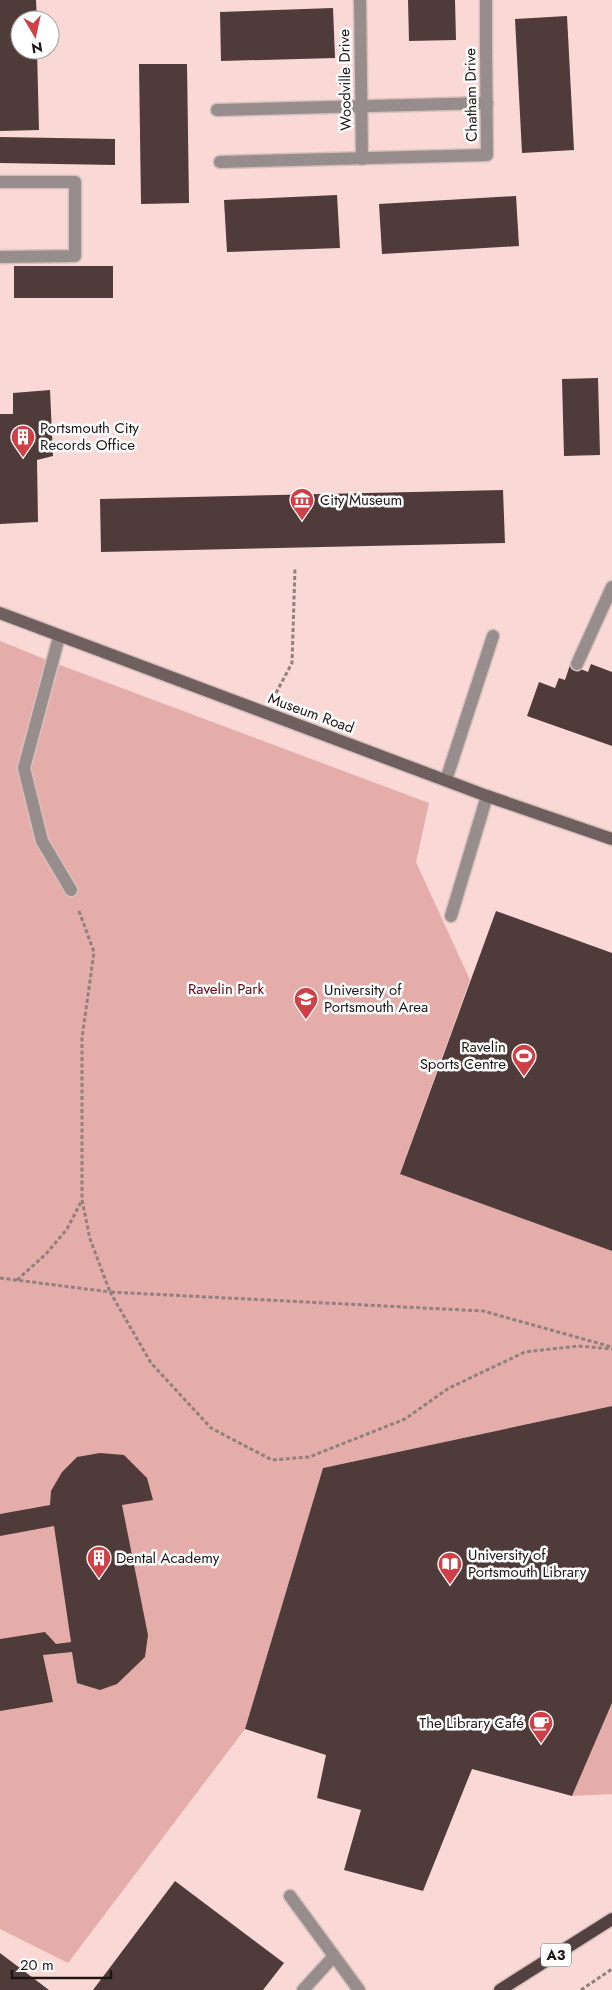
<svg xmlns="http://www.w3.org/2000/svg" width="612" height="1990" viewBox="0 0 612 1990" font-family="Jost,sans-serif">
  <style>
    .built { fill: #fad8d6; fill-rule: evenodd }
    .green { fill: #e5adaa }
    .building { fill: #4f3b3a }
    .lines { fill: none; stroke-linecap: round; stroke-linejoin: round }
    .service-casing { stroke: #d6c0be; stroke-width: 15 }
    .pedestrian-casing { stroke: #d6c0be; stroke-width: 15 }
    .minor-casing { stroke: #d6c0be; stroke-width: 15 }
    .secondary-casing { stroke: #d6c0be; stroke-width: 15 }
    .primary-casing { stroke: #d6c0be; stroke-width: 15 }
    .path { stroke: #90807e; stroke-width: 3; stroke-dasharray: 4 2.5; stroke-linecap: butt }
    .service { stroke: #978d8c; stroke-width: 12 }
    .pedestrian { stroke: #978d8c; stroke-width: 12 }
    .minor { stroke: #978d8c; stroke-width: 12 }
    .secondary { stroke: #6f605f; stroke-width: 12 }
    .primary { stroke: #524140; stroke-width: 12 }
    .labels { text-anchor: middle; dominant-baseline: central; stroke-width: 5; stroke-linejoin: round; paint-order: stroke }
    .shield { fill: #fff; stroke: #625c5b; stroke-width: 1 }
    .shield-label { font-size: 14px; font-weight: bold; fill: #1e1615 }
    .street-label { font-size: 15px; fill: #1e1615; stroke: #fff }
    .poi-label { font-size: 15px; fill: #1e1615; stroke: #fff; text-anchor: start }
    .park-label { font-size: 15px; fill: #690213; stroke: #fff }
  </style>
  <rect width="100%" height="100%" fill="#fee5e3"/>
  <path class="built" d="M0,0h612v1990h-612zM20,20h30v30h-30z"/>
  <g class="green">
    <path d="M0,641l52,21 377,141 -13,59 54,118 -70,193 212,78v155l-289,62 -78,261 -177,234 -68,-34z"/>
    <path d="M612,1703v91l-40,2z"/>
  </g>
  <g class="building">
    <path d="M0,0h36l1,20h-17v30h17l2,80 -39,1z"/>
    <path d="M408,0h47l1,40 -47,1z"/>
    <path d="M333,8l2,50 -114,3 -1,-49z"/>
    <path d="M567,16l7,134 -52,3 -7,-134z"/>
    <path d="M139,64h48l2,139 -48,1z"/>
    <path d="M0,137l115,2v26l-115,-2z"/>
    <path d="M337,195l3,53 -113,4 -3,-52z"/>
    <path d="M516,196l3,50 -137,8 -3,-50z"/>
    <rect x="14" y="266" width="99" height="32"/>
    <path d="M598,378l2,77 -36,1 -2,-77z"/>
    <path d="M50,390l3,66 -16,4 1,62 -38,2v-110h13v-21z"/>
    <path d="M503,490l2,53 -404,9 -1,-53z"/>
    <path d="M591,664l21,8v74l-85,-30 12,-34 16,6 4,-10 6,2 5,-15 18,7z"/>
    <path d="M496,911l116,42v298l-212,-77z"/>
    <path d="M612,1406v297l-40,93 -100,-27 -49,122 -79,-21 17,-60 -44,-12 9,-43 -81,-26 78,-261z"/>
    <path d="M100,1453l24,2 23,23 6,22 -31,5 26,130 -3,22 -28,27 -17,6 -23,-7 -5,-31 -29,3 10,47 -53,9v-72l45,-7 11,12 15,-2 -17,-116 -54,10v-22l50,-9 1,-14 11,-19 15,-15z"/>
    <path d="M175,1881l109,82 -21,27h-170z"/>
    <path d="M0,1953l49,37h-49z"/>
  </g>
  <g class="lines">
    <defs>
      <g id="service">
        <path d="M0,182h75v74l-75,1"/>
        <path d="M59,637l-35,131 18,73 29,49"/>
        <path d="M577,664l35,-77"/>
        <path d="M446,780l47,-144"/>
        <path d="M451,916l36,-120"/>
        <path d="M290,1896l69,94"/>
        <path d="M303,1990l31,-34"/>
      </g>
      <path id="pedestrian" d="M486,0v52"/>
      <g id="minor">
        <path d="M360,0l2,159"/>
        <path d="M217,110l270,-7"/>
        <path d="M220,162l267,-7 -1,-103"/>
      </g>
      <path id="secondary" d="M0,613l487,183 125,43"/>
      <path id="primary" d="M500,1990l112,-71"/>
    </defs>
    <use href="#service" class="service-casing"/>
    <use href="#pedestrian" class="pedestrian-casing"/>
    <use href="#minor" class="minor-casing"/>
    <use href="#secondary" class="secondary-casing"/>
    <use href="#primary" class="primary-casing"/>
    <g class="path">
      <path d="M276,693l16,-30 3,-95"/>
      <path d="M79,911l15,41 -12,86v162l8,39 20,53 373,19 129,36"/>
      <path d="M0,1278l110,14 41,71 60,65 61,32 37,-3 96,-38 44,-31 76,-36 53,-6 34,3"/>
      <path d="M17,1280l29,-26 21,-25 15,-29"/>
      <path d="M581,1990l31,-21"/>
    </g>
    <use href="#service" class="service"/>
    <use href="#pedestrian" class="pedestrian"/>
    <use href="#minor" class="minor"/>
    <use href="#secondary" class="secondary"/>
    <use href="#primary" class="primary"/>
  </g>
  <defs>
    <symbol id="building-pin" viewBox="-11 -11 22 30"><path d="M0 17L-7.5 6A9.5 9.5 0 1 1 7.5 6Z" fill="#cf3f46" stroke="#fff"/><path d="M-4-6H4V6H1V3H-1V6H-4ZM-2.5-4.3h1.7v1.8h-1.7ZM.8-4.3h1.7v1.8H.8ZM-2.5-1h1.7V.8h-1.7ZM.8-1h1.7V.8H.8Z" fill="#fff"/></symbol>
    <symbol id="museum-pin" viewBox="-11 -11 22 30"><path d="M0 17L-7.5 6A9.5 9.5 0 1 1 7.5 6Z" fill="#cf3f46" stroke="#fff"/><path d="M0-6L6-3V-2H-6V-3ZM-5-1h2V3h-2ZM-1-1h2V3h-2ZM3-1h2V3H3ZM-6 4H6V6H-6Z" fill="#fff"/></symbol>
    <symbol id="university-pin" viewBox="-11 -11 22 30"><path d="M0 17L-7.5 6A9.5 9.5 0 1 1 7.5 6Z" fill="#cf3f46" stroke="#fff"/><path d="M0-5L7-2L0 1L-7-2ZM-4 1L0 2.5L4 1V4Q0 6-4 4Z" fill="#fff"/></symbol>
    <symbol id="stadium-pin" viewBox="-11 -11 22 30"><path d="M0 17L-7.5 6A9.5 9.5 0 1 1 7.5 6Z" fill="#cf3f46" stroke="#fff"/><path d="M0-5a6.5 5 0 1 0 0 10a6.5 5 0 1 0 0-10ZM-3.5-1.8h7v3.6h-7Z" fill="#fff"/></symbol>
    <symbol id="library-pin" viewBox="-11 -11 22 30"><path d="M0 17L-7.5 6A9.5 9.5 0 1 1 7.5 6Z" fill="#cf3f46" stroke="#fff"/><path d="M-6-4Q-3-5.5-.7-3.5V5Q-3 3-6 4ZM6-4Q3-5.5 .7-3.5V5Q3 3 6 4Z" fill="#fff"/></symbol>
    <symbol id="cafe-pin" viewBox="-11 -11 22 30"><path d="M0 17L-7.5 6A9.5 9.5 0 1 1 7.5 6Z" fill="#cf3f46" stroke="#fff"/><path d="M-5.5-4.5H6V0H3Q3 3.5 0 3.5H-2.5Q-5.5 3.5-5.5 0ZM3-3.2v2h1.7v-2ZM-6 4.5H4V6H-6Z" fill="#fff"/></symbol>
  </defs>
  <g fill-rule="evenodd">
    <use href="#building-pin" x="9" y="423" width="28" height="38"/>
    <use href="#museum-pin" x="288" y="486" width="28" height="38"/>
    <use href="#university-pin" x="292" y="985" width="28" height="38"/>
    <use href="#stadium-pin" x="510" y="1042" width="28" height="38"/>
    <use href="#building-pin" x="85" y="1544" width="28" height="38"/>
    <use href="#library-pin" x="436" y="1550" width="28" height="38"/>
    <use href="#cafe-pin" x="527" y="1709" width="28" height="38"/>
  </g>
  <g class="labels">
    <rect class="shield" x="541" y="1943.5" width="30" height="23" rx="4"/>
    <g class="shield-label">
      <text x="556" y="1955">A3</text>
    </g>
    <g class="street-label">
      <text transform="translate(345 80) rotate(-91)">Woodville Drive</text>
      <text transform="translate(471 95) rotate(-91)">Chatham Drive</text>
      <text transform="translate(311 713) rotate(20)">Museum Road</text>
    </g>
    <g class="poi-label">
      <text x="40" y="428">Portsmouth City<tspan x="40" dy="17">Records Office</tspan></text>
      <text x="320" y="500">City Museum</text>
      <text x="324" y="990">University of<tspan x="324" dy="17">Portsmouth Area</tspan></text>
      <text x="506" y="1047" text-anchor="end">Ravelin<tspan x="506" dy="17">Sports Centre</tspan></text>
      <text x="468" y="1555">University of<tspan x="468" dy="17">Portsmouth Library</tspan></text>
      <text x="116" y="1558">Dental Academy</text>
      <text x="524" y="1723" text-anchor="end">The Library Café</text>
    </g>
    <g class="park-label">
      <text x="226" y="989">Ravelin Park</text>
    </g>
  </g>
  <g transform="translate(35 35) rotate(171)"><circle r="24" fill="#ffffff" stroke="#a5a2a1"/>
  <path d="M0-4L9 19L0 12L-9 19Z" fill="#cf3f46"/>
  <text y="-8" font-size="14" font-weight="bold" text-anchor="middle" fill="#1e1615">N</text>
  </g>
  <path d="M12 1970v8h99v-8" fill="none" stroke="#1e1615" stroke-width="2.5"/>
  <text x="20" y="1970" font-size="15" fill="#1e1615" stroke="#ffffff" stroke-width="4" paint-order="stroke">20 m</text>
</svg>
